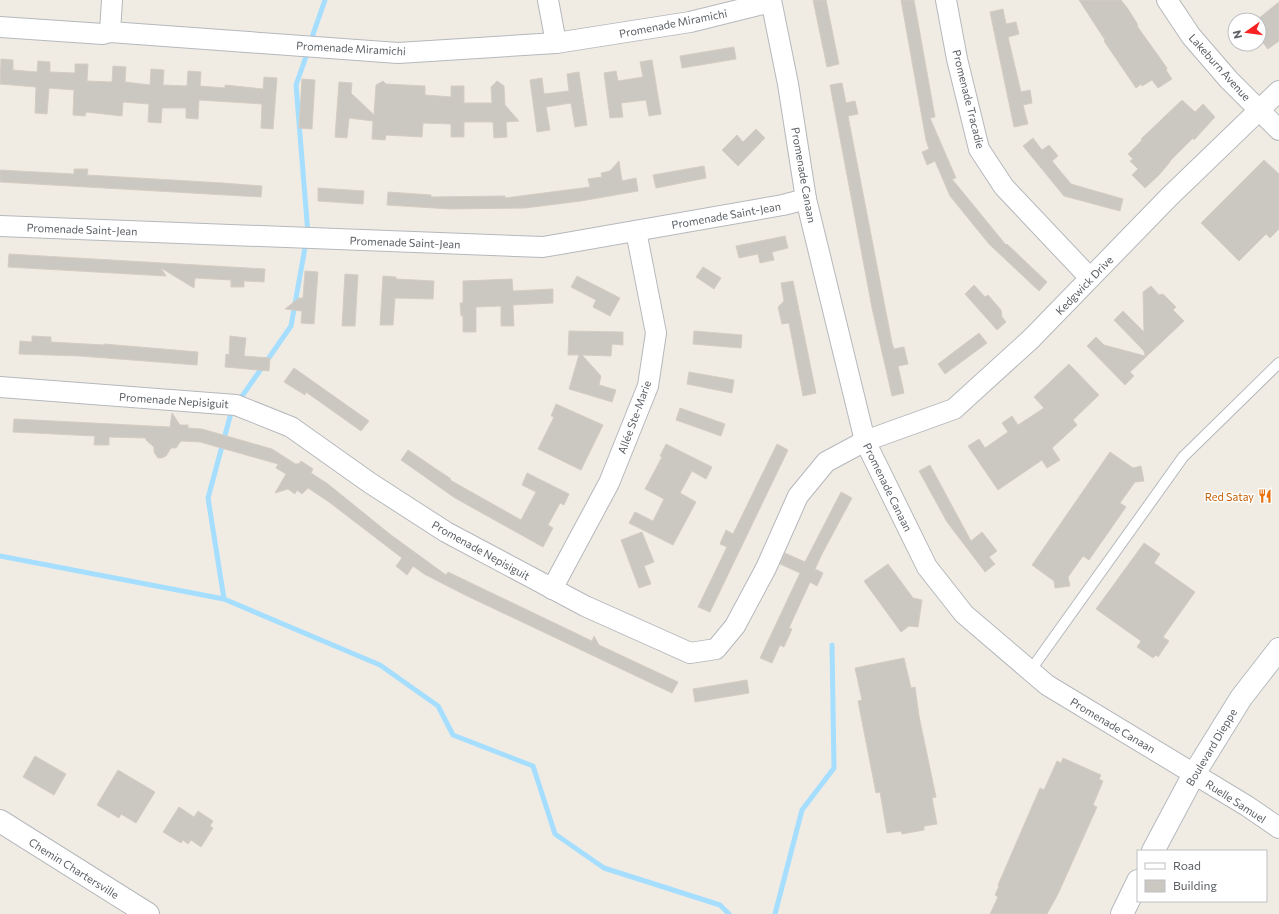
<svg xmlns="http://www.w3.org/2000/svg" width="1279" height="914" viewBox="0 0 1279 914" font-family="Commissioner,sans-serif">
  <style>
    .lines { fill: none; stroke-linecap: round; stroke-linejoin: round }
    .stream { stroke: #a5deff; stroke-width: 5 }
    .building { fill: #cbc7c1; stroke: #d5cdc2 }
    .service-casing { stroke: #b5b8bc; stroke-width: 12 }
    .minor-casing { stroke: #b5b8bc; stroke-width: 22 }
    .tertiary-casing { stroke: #b5b8bc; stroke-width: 24 }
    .secondary-casing { stroke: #b5babf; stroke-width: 24 }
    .service { stroke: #fff; stroke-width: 10 }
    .minor { stroke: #fff; stroke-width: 20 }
    .tertiary { stroke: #fff; stroke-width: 22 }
    .secondary { stroke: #fff; stroke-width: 22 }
    .labels { text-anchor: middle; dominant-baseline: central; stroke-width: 3; stroke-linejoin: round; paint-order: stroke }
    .street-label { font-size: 11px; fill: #5c6166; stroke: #fff }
    .food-label { font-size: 11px; fill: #c56008; stroke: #fff; text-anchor: end }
  </style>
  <rect width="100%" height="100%" fill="#f0ece4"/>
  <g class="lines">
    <g class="stream">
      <path d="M310,43l15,-43"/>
      <path d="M308,51l-12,34 12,149"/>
      <path d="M238,402l53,-76 15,-84"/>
      <path d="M0,556l224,43 156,66 58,41 15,29 80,31 22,68 49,34 116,37 9,9"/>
      <path d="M224,599l-16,-101 23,-85 3,-4"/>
      <path d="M775,914l27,-104 32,-42 -2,-123"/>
    </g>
  </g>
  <g class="building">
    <path d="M813,0h13l13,64 -12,3z"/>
    <path d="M901,0h13l21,117 -5,1 26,60 -4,1 54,66 1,-1 40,38 -8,9 -50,-47 -39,-48 -15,-35 -8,4 -5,-13 7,-3 -3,-9z"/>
    <path d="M1079,0h42l7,9 10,16 -1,1 30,42 -1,2 6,9 -14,9 -6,-8 -10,6 -1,-2 -5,4 -32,-47 1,-1z"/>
    <path d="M1279,2v39l-11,8 -9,-11v-20z"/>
    <path d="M1003,9l3,15 10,-2 3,12 -11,3 13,55 9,-2 2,13 -9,2 5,19 -14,3 -24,-115z"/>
    <path d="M734,47l2,12 -54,9 -2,-12z"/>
    <path d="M1,59l12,1v10l24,2 1,-11 12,1v10l25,1v-9h13l-1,17 25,1 1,-16 13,1 -1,15 25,3 1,-16 13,1 -1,15 24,1 1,-15 13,1 -1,14 25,2v-3l38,4 1,-12 13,1 -4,51 -12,-1 1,-24 -63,-4 -1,19 -12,-1v-10h-24l-1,15 -13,-1 1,-18 -26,-2 -1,14 -36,-4 -1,4 -12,-1 1,-25 -25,-2 -2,26 -12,-1 1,-26 -36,-3z"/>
    <path d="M652,60l9,54 -12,2 -3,-16 -25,3 2,14 -13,1 -6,-45 12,-2 2,10 25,-4 -3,-15z"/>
    <path d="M579,72l8,53 -12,2 -4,-24 -25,4 4,23 -13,2 -7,-52 12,-2 2,16 25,-3 -2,-17z"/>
    <path d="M302,79l13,1 -3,49 -13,-1z"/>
    <path d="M383,81l3,3 39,2v9l26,2v-11h13v17h28l-1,-16 6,-6 7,5 1,19 14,16 -13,1 1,15 -13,1 -1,-16h-29v15h-13v-13l-28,-1 -1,14 -36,-2 -1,5 -13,-1 1,-18 -24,-3 -2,20 -12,-1 4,-55 13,1 -1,10 23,22 2,-30z"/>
    <path d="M842,83l4,20 9,-2 3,13 -10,2 44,227 2,6 10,-2 4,17 -10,2 6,27 -12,3 -20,-88 -42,-223z"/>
    <path d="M1182,100l13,12 8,-8 12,13 -21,23 -1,-2 -23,23v1l-11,13 -14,13 -13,-13 6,-6 -8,-8 3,-2 -5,-5 14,-14 -1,-1z"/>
    <path d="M756,129l9,9 -27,28 -16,-16 15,-15 6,7z"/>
    <path d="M1033,138l9,12 7,-5 9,11 -6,5 19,23 52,15 -3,12 -56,-15 -41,-50z"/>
    <path d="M1264,160l15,14v55l-9,9 -4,-4 -27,27 -38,-38z"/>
    <path d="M619,161l3,20 14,-3 2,13 -57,10 -56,7 -75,1 -63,-4 1,-13 43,3v2l74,-1v2l85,-11 -2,-8 14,-2 -1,-4 9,-2z"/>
    <path d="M704,166l2,12 -50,10 -3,-13z"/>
    <path d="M74,169h14l-1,6 136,8 39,3 -1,11 -261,-15v-12l74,4z"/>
    <path d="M318,188l46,3 -1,13 -45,-3z"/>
    <path d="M785,236l3,12 -16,4 2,8 -14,3 -2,-9 -19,4 -3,-12z"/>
    <path d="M9,254l256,15 -1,13 -20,-1v6h-13v-7l-36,-2 -1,10 -33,-20 5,8 -158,-9z"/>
    <path d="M703,267l18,11 -7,11 -18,-12z"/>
    <path d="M305,271l13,1 -4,52 -13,-1 1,-12 -17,-2 14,-11h4z"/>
    <path d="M345,274l13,1 -3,51h-13z"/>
    <path d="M383,276l13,1v2l38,2 -1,18 -38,-1 -2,27h-13z"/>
    <path d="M577,276l43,22 -10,18 -17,-9 3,-7 -25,-13z"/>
    <path d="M512,279l1,12 40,-2v14l-40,2 1,21h-13v-20l-25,1v25h-13v-16h-2l-1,-13h3v-22z"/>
    <path d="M793,281l23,112 -13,3 -14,-73 -7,1 -4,-17 6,-6 -3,-18z"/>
    <path d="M974,285l11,12 3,-2 13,15 1,7 4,5 -9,8 -32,-36z"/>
    <path d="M1151,286l8,9 4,-1 13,13 -3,3 11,11 -54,51 4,4 -9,9 -38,-39 9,-9 8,8 41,11 -1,-5 -30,-31 9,-9 21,21 -1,-40z"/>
    <path d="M569,331l54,1v13l-11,-1 -1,12 -29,-1 19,21 -2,9 17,5 -4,12 -43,-13 10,-34h-11z"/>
    <path d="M694,331l48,4 -1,13 -48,-4z"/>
    <path d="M979,333l8,10 -42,31 -7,-10z"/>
    <path d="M32,336l19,1v5l53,3v-1l94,8 -1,13 -117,-9 -61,-2 1,-13 12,1z"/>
    <path d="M230,336l16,2 -2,18 26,2 -1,13 -44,-4 1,-13 3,1z"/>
    <path d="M1069,364l30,31 -26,25 4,5 -25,23 8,12 -13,8 -5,-8 -44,30 -30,-44 11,-7 6,9 23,-16 -6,-9 10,-7 6,9 26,-17 -10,-11z"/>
    <path d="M294,368l75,53 -8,10 -55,-39 -1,3 -21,-13z"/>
    <path d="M689,372l45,8 -2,13 -45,-9z"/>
    <path d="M556,404l47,21 -22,45 -43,-21 16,-32 -3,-1z"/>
    <path d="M680,408l45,16 -4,12 -45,-16z"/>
    <path d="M172,413l8,12h8v3l14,1 70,20 25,16v-2l2,1 2,-3 12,8 -2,4 17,11 63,51 55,40 2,-3 144,69 2,-5 5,9 79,37 -6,11 -207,-98 -41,-21 -11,-8 -6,9 -11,-9 6,-8 -73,-56 -21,-14 -6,6 -5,-4 -2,4 -7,-5 -13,4 11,-19 -10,-6 2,-4 -78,-22 -19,-1 -5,7h-5l-5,8 -4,2h-4l-4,-6v-5l-8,-7v-2l-37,-1v8h-15l1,-9 -82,-4 1,-13 156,8z"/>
    <path d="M666,444l46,23 -6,12 -14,-8 -12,22 16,9 -23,43 -44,-22 6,-11 18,9 11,-22 -19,-10 17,-32 -2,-1z"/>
    <path d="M777,444l11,6 -78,162 -12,-5 29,-60 -7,-3 6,-14 7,4z"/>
    <path d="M408,450l43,29 -1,1 71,40 15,-28 -14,-7 5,-12 42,21 -5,11 -4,-2 -12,22 5,3 -10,19 -88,-49 -54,-38z"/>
    <path d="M1110,452l23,16 8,-2 3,15 -9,1 -15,21 6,4 -37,53 -6,-4 -15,21 2,9 -15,2 -1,-7 -22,-16z"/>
    <path d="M930,465l41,76 11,-9 15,19 -8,6 6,7 -10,8 -38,-50 -28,-51z"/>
    <path d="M841,492l11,6 -30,56 -7,15 8,4 -6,13 -7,-4 -21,46 3,1 -8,18 -4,-2 -8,18 -12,-5 40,-85 -20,-9 5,-11 20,9z"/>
    <path d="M642,532l12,30 -10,4 7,18 -12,4 -18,-48z"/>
    <path d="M1144,543l16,11 -6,9 41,29 -32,45 6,4 -11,16 -2,-2 -3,3 -16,-11 4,-6 -45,-32z"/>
    <path d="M888,564l25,34 9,2 -4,27 -9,-1 -8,6 -37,-51z"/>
    <path d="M904,658l7,30 4,-1 4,29 17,81 -4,1 5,26 -13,2v4l-22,4 -1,-3 -14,2 -7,-41 -4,1 -18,-92 4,-1 -7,-32z"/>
    <path d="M747,680l2,13 -54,9 -2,-13z"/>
    <path d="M35,756l31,18 -12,21 -31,-18z"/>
    <path d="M1063,758l38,17 -2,4 4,2 -10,24 4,2 -39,87 -11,20h-57l8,-17 -3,-2 4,-9 -1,-1 42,-97 4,2 13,-29 4,2z"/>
    <path d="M118,770l37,22 -19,31 -15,-9 -2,4 -22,-13z"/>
    <path d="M179,807l15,10 4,-6 15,10 -3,5 3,2 -12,19 -10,-7 -3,4 -5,-4 -2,3 -18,-11z"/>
  </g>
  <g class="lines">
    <defs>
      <path id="service" d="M1030,671l153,-214 96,-94"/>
      <g id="minor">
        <path d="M548,0l8,43"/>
        <path d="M771,0l17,84 18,115 59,242 62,126 37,47 83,71 200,121 32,22"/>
        <path d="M946,0l11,59 22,90 25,38 86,91"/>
        <path d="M1167,0l24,36 38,44 50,50"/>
        <path d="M0,27l103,7 7,-2 288,21 158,-10 134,-21 81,-20"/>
        <path d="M110,32l2,-32"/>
        <path d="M0,226l543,21 240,-42 23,-6"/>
        <path d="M0,387l236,18 55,22 79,56 76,49 139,74 105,47 26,-4 19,-23 31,-58 32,-72 28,-34 39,-21 89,-32 77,-70 138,-142 110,-106"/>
        <path d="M552,589l57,-106 39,-97 8,-53 -20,-102"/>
      </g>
      <path id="tertiary" d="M0,821l148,93"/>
      <g id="secondary">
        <path d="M1153,851l41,-77 47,-76 38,-49"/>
        <path d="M1122,914l16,-33"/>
      </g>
    </defs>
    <use href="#service" class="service-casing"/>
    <use href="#minor" class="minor-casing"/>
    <use href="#tertiary" class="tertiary-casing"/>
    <use href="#secondary" class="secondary-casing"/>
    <use href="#service" class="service"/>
    <use href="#minor" class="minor"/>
    <use href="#tertiary" class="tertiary"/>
    <use href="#secondary" class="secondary"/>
  </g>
  <defs>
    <symbol id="restaurant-bare" viewBox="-9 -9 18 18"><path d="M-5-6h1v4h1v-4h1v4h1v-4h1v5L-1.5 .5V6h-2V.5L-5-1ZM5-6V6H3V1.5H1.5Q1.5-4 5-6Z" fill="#e8710a" stroke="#fff" stroke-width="2.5" paint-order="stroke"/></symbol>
  </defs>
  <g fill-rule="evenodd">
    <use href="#restaurant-bare" x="1255" y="486" width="20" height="20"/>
  </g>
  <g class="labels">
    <g class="street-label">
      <text transform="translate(673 23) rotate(-11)">Promenade Miramichi</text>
      <text transform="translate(351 48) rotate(3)">Promenade Miramichi</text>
      <text transform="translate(1220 67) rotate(48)">Lakeburn Avenue</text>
      <text transform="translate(969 99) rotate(76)">Promenade Tracadie</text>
      <text transform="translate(804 175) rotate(80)">Promenade Canaan</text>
      <text transform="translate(726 215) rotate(-10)">Promenade Saint-Jean</text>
      <text transform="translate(82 229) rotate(2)">Promenade Saint-Jean</text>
      <text transform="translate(405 242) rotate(2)">Promenade Saint-Jean</text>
      <text transform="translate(1084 285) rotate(-46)">Kedgwick Drive</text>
      <text transform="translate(174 400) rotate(4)">Promenade Nepisiguit</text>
      <text transform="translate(634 417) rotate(-70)">Allée Ste-Marie</text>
      <text transform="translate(888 487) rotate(64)">Promenade Canaan</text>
      <text transform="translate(481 550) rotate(29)">Promenade Nepisiguit</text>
      <text transform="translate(1113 725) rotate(31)">Promenade Canaan</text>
      <text transform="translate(1211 747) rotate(-59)">Boulevard Dieppe</text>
      <text transform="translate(1236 801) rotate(33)">Ruelle Samuel</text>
      <text transform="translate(74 868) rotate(32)">Chemin Chartersville</text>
    </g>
    <g class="food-label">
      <text x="1254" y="496">Red Satay</text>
    </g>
  </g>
  <rect x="1137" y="850" width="130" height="52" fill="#ffffff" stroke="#bec0c2"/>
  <rect x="1145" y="863" width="20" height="6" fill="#ffffff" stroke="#bec0c2"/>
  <text x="1173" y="870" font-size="12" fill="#5c6166">Road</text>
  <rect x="1145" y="880" width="20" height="12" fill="#cbc7c1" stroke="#bec0c2"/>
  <text x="1173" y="890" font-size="12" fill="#5c6166">Building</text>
  <g transform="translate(1247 32) rotate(256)"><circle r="19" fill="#ffffff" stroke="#bec0c2"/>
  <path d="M0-3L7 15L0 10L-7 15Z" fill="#f82222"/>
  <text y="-6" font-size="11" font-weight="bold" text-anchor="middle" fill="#5c6166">N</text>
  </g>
</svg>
